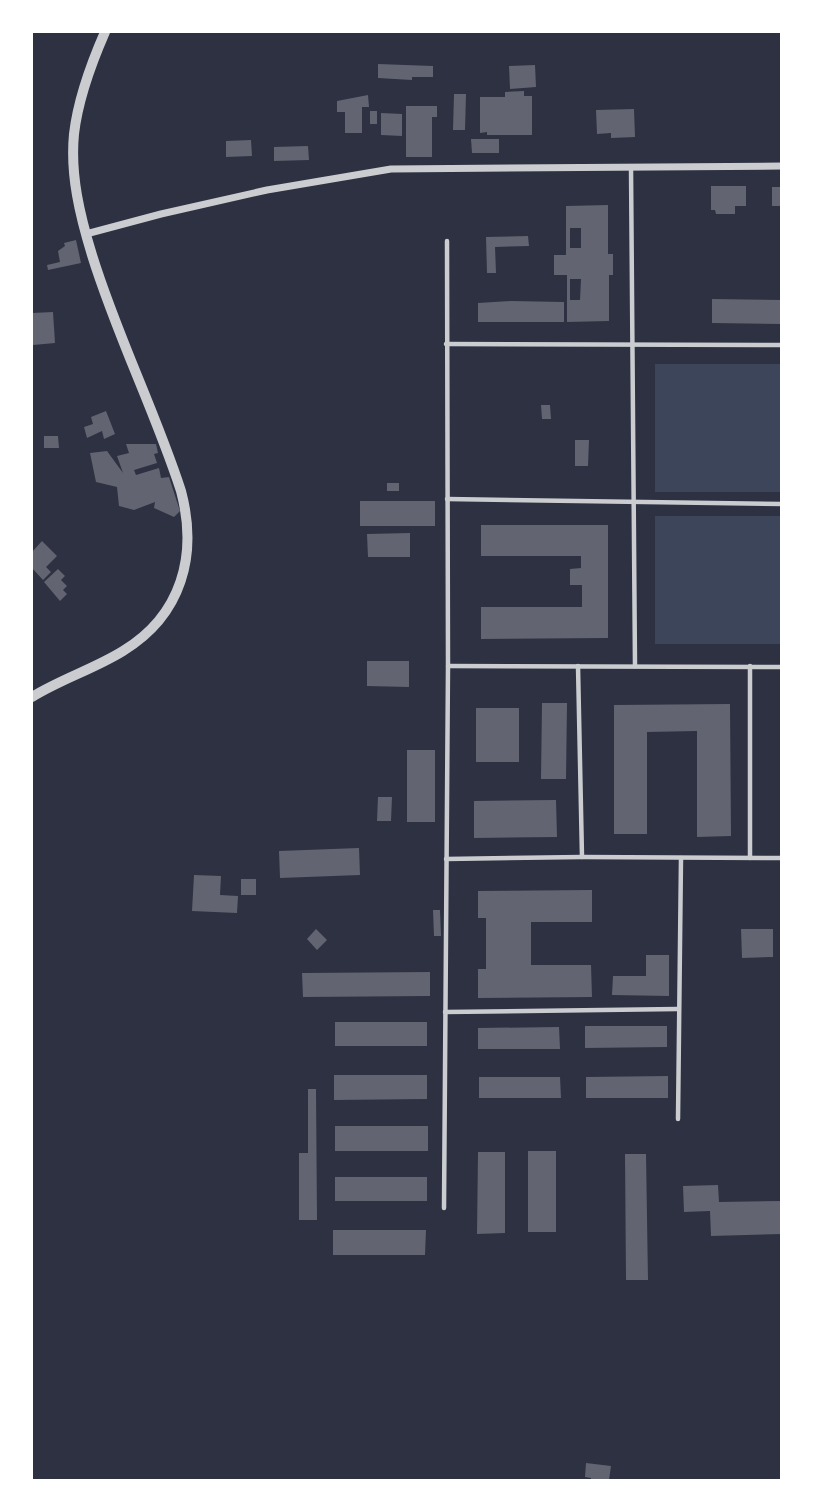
<svg xmlns="http://www.w3.org/2000/svg" width="813" height="1512" viewBox="0 0 813 1512" font-family="'Zilla Slab',serif">
  <style>
    .green { fill: #3c4559 }
    .building { fill: #626471; fill-rule: evenodd }
    .lines { fill: none; stroke-linecap: round; stroke-linejoin: round }
    .service { stroke: #caccd0; stroke-width: 4.5 }
    .minor { stroke: #caccd0; stroke-width: 7 }
    .tertiary { stroke: #caccd0; stroke-width: 10 }
  </style>
  <rect width="100%" height="100%" fill="#2d3142"/>
  <g class="green">
    <rect x="655" y="364" width="126" height="128"/>
    <rect x="655" y="516" width="126" height="128"/>
  </g>
  <g class="building">
    <path d="M378,64l55,2v11h-21v3l-34,-2z"/>
    <path d="M535,65l1,22 -26,2 -1,-23z"/>
    <path d="M524,91v5h8v39h-45v-3l-7,1v-36h25v-5z"/>
    <path d="M454,94h12l-1,36h-12z"/>
    <path d="M368,95l1,12h-7v26h-17v-21h-8v-11z"/>
    <path d="M406,106h31v11h-5v40h-26z"/>
    <path d="M634,109l1,28 -24,1v-5l-14,1 -1,-24z"/>
    <rect x="370" y="111" width="7" height="13"/>
    <path d="M381,113l21,1v22l-21,-1z"/>
    <path d="M471,139h28v14h-27z"/>
    <path d="M251,140l1,16 -26,1v-16z"/>
    <path d="M308,146l1,14 -35,1v-14z"/>
    <path d="M711,186h35v20h-11v8h-19l-1,-4h-4z"/>
    <rect x="772" y="187" width="10" height="19"/>
    <path d="M608,205v49h5v21h-4v46l-42,1v-47h-13v-20h12v-49zM570,228h11v20h-11zM570,279h11l-1,21h-10z"/>
    <path d="M528,236l1,10 -34,1 1,26h-9l-1,-36z"/>
    <path d="M76,240l5,23 -33,7 -1,-5 13,-3 -2,-11 7,-5 -1,-3z"/>
    <path d="M712,299l70,1v24l-70,-1z"/>
    <path d="M511,301l53,1v20h-86v-19z"/>
    <path d="M53,312l2,31 -22,2 -1,-32z"/>
    <path d="M541,405h9l1,14h-9z"/>
    <path d="M106,411l9,23 -11,5 -2,-8 -15,7 -3,-11 9,-3 -2,-7z"/>
    <path d="M44,436h14l1,12h-15z"/>
    <path d="M575,440h14l-1,26h-13z"/>
    <path d="M126,444h30l2,9 -4,1 3,9 -23,7 2,5 23,-7 2,10 8,-1 11,34 -6,6 -20,-9 1,-6 -21,8 -15,-4 -2,-19 -21,-5 -6,-29 17,-2 16,22 -6,-17 12,-3z"/>
    <rect x="387" y="483" width="12" height="8"/>
    <rect x="360" y="501" width="75" height="25"/>
    <path d="M481,525h127v113l-127,1v-32h101v-22h-12v-16l11,-1v-12h-100z"/>
    <path d="M410,533v24h-42l-1,-23z"/>
    <path d="M42,541l15,15 -11,11 5,5 -8,8 -11,-12v-16z"/>
    <path d="M58,569l7,7 -4,4 6,6 -4,4 4,4 -7,7 -16,-19z"/>
    <path d="M367,661h42v26l-42,-1z"/>
    <path d="M542,703h25l-1,76h-25z"/>
    <path d="M730,704l1,132 -34,1v-106l-50,1v102h-33v-129z"/>
    <rect x="476" y="708" width="43" height="54"/>
    <rect x="407" y="750" width="28" height="72"/>
    <path d="M378,797h14l-1,24h-14z"/>
    <path d="M556,800l1,37 -83,1v-37z"/>
    <path d="M359,848l1,27 -80,3 -1,-27z"/>
    <path d="M194,875l27,1 -1,19 18,1 -1,17 -45,-2z"/>
    <rect x="241" y="879" width="15" height="16"/>
    <path d="M592,890v32h-61v43h60l1,32 -114,1v-29h8v-51h-8v-27z"/>
    <path d="M433,910h7l1,26h-7z"/>
    <path d="M316,929l11,11 -10,10 -10,-11z"/>
    <path d="M741,929h32v28l-31,1z"/>
    <path d="M646,955h23v41l-57,-1 1,-19h33z"/>
    <path d="M430,972v24l-127,1 -1,-24z"/>
    <rect x="335" y="1022" width="92" height="24"/>
    <path d="M585,1026h82v21l-82,1z"/>
    <path d="M559,1027l1,22h-82v-21z"/>
    <path d="M334,1075h93v24l-93,1z"/>
    <path d="M668,1076v22h-82v-21z"/>
    <path d="M479,1077h81l1,21h-82z"/>
    <path d="M308,1089h8l1,131h-18v-67h9z"/>
    <rect x="335" y="1126" width="93" height="25"/>
    <rect x="528" y="1151" width="28" height="81"/>
    <path d="M478,1152h27v81l-28,1z"/>
    <path d="M625,1154h21l2,126h-22z"/>
    <rect x="335" y="1177" width="92" height="24"/>
    <path d="M718,1185l1,17 63,-1v33l-71,2 -1,-25 -26,1 -1,-26z"/>
    <path d="M333,1230h93l-1,25h-92z"/>
    <path d="M586,1463l25,3 -2,14h-18v-2l-6,-1z"/>
  </g>
  <g class="lines">
    <g class="service">
      <path d="M631,168l4,498"/>
      <path d="M446,344l336,1"/>
      <path d="M447,499l335,5"/>
      <path d="M448,666l334,1"/>
      <path d="M578,666l4,191"/>
      <path d="M750,858v-192"/>
      <path d="M446,859l136,-2 200,1"/>
      <path d="M445,1012l233,-3"/>
      <path d="M678,1119l3,-261"/>
      <path d="M444,1208l4,-542 -1,-425"/>
    </g>
    <path class="minor" d="M86,234l75,-20 106,-24 124,-21 391,-3"/>
    <path class="tertiary" d="M32,697c29,-18 62,-28 91,-46 59,-36 75,-96 58,-160 -26,-80 -64,-155 -89,-236 -12,-39 -22,-80 -18,-121 4,-35 17,-70 31,-102"/>
  </g>
  <rect width="813" height="1512" fill="none" stroke="#ffffff" stroke-width="66"/>
</svg>
